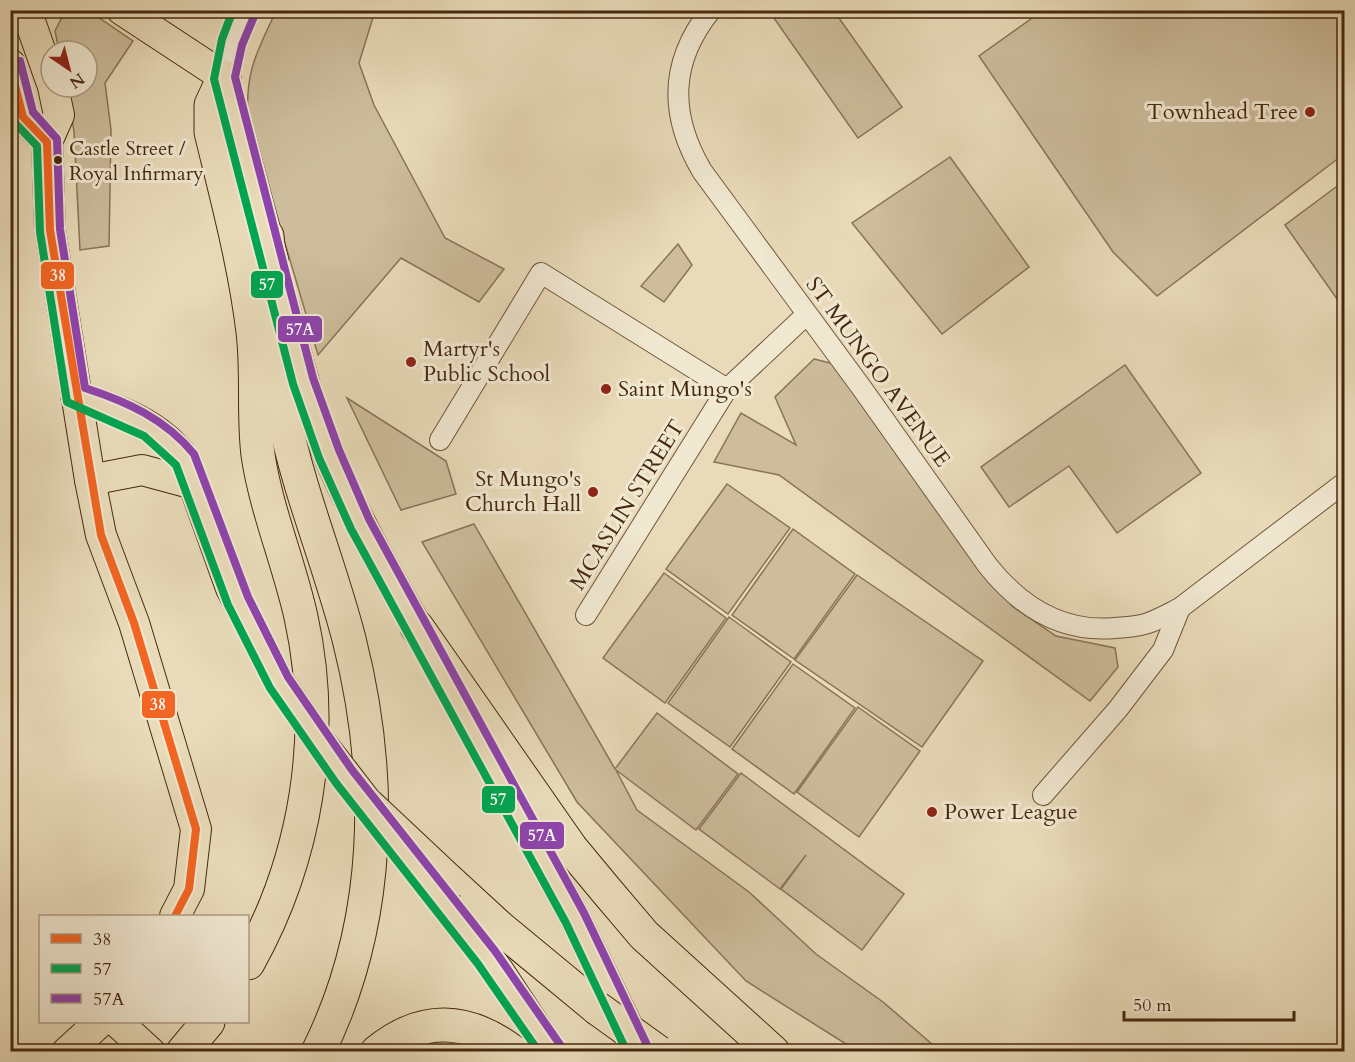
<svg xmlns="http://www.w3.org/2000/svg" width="1355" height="1062" viewBox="0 0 1355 1062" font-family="Cardo,serif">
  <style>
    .green { fill: #cdbd9c; stroke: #8a7355; stroke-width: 1.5 }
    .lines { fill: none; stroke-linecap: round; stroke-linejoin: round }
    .street-casing { stroke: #705639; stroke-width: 22 }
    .secondary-casing { stroke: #47290e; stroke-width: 29 }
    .primary-casing { stroke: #47290e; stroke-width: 32 }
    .highway-casing { stroke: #47290e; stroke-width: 35 }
    .street { stroke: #f1e8d2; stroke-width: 20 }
    .secondary { stroke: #f1e8d2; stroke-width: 27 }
    .primary { stroke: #e9dbb9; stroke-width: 30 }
    .highway { stroke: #e9dbb9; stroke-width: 33 }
    .primary-bridge-casing { stroke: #47290e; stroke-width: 32; stroke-linecap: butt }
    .highway-bridge-casing { stroke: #47290e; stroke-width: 35; stroke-linecap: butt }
    .primary-bridge { stroke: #e9dbb9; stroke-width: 30 }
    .highway-bridge { stroke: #e9dbb9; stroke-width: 33 }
    .bus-1-casing { stroke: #f1e8d2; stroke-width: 12 }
    .bus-2-casing { stroke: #f1e8d2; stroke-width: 12 }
    .bus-3-casing { stroke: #f1e8d2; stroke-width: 12 }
    .bus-1 { stroke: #f26522; stroke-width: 8 }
    .bus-2 { stroke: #00a651; stroke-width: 8 }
    .bus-3 { stroke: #8e44ad; stroke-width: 8 }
    .poi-dot { fill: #8f2418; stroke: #f1e8d2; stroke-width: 2 }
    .bus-dot { fill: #47290e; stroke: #f1e8d2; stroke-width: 2 }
    .labels { text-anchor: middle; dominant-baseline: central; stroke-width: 6; stroke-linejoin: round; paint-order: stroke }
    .bus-label { font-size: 20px; fill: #47290e; stroke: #f1e8d2; text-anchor: start }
    .poi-label { font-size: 22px; fill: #47290e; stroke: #f1e8d2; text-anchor: start }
    .street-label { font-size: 22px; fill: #47290e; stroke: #f1e8d2 }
    .line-badge { stroke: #f1e8d2; stroke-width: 2 }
    .badge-label { font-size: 16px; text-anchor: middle; font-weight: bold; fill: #fff }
  </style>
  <rect width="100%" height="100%" fill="#e9dbb9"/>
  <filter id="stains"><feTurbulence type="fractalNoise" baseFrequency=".00333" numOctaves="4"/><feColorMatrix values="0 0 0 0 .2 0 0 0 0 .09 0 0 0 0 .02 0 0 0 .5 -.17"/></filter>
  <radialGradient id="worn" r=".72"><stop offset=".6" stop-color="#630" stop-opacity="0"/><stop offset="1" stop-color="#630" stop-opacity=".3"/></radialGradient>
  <g class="green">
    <path d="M1327,10l17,1v143l-187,142 -44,-44 -134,-196 63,-45z"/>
    <path d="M71,11h18l44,30 -28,42 6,47 -2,116 -29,4 -6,-119 -8,-44h21v-36h-28l-4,-20 9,-18z"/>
    <path d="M276,11h99l-16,52 15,42 71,133 59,31 -25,33 -78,-44 -83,97 -70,-237c-3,-47 9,-66 28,-107z"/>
    <path d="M769,11h65l68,96 -44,31z"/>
    <path d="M950,157l79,110 -87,67 -90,-111z"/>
    <path d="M1340,184l4,7v118l-59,-84z"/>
    <path d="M678,244l14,21 -28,37 -23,-16z"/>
    <path d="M814,359l28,7 125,180 45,60 44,30 59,12 3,19 -28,34 -311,-226 -65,-13 27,-49 55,32 -21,-48z"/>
    <path d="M1125,365l76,108 -84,60 -48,-67 -60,41 -28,-40z"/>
    <path d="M347,398l99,63 10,33 -55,16z"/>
    <path d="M727,484l63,44 -62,86 -62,-45z"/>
    <path d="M474,524l141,245 42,-56 81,61 -42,56 -80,-60 21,40 112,82 67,62 67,48 57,49h-83l-111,-70 -169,-179 -155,-260z"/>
    <path d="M793,529l62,45 -61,85 -62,-44z"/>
    <path d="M664,573l62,45 -61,85 -62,-45z"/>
    <path d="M857,575l126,86 -61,86 -127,-87z"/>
    <path d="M729,617l62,45 -61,85 -62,-44z"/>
    <path d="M793,664l62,44 -61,86 -62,-45z"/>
    <path d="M858,707l62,44 -61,86 -62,-45z"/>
    <path d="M741,773l163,121 -42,56 -81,-61 25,-34 -26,34 -81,-60z"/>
    <path d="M439,1047l30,4h-48z"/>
  </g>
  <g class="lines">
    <defs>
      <g id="street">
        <path d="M711,10c-42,52 -42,105 -9,161l159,216 127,179c32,40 74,67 127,62 11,-1 25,-1 36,-6 10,-4 19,-9 29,-14l164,-125"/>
        <path d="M440,440l101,-167 186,116"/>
        <path d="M586,615l141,-226 79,-74"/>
        <path d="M1043,795l75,-86 45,-59 17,-42"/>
      </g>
      <path id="secondary" d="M224,77l8,-35 13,-32"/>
      <g id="primary">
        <path d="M26,10l25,71"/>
        <path d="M122,10l102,67 49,183"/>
        <path d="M10,64l13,53 24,25"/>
        <path d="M53,87l6,28 -12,27 3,88 40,250 11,55 33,88 62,206 -7,60 -14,27"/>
        <path d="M284,306c13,51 25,101 45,150 28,66 64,128 99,191"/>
        <path d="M76,396c42,14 82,27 109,64l46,128 47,92"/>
        <path d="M90,480l52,-10 52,14"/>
        <path d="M473,729l102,189 58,120"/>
        <path d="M448,906l50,64 54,82"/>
        <path d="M117,1022l33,30"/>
        <path d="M67,1052l33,-30"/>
      </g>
      <g id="highway">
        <path d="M224,77l-13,28v27c16,66 34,133 42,200 5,41 0,82 5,123 8,54 31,108 43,162 26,118 5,242 -53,346"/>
        <path d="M267,236c4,38 7,75 11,113 2,22 1,46 6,68 15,75 46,148 65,222 35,138 33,284 -31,413"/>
        <path d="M417,627l154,221 34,41 39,46 129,117"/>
        <path d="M450,882l49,45 98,81"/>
        <path d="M183,1052l25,-30"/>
        <path d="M377,1052c45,-37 90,-35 136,0"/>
      </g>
    </defs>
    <use href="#street" class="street-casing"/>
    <use href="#secondary" class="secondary-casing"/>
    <use href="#primary" class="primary-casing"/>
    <use href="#highway" class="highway-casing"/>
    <use href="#street" class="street"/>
    <use href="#secondary" class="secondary"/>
    <use href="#primary" class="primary"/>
    <use href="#highway" class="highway"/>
    <defs>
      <g id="primary-bridge">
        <path d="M278,680l40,59 65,84"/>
        <path d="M415,863l33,43"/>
      </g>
      <g id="highway-bridge">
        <path d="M368,805l82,77"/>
        <path d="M597,1008l61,44"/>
      </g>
    </defs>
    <use href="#primary-bridge" class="primary-bridge-casing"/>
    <use href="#highway-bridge" class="highway-bridge-casing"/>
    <use href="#primary-bridge" class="primary-bridge"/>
    <use href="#highway-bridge" class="highway-bridge"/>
    <defs>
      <path id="bus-1" d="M10,66l13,51 24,25 3,88 51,305 33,88 62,206 -7,60 -14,27"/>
      <g id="bus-2">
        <path d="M233,10l-11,29 -8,40 79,305 26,74 32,71 215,394 61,129"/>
        <path d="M10,110l5,13 22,23 3,86 27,170 77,34 32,29 52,140 42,83 66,95 142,181 61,88"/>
      </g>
      <g id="bus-3">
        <path d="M255,14l-13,31 -7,32 78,301 26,72 30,69 215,394 64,134"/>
        <path d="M20,61l13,51 24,27 3,90 25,159c43,14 80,31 109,66l54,143 40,80 64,93 143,181 66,95"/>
      </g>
    </defs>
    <use href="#bus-1" class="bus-1-casing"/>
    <use href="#bus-2" class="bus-2-casing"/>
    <use href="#bus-3" class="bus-3-casing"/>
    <use href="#bus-1" class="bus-1"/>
    <use href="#bus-2" class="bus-2"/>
    <use href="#bus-3" class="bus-3"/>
  </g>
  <g class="poi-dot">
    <circle cx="1310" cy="112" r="6"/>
    <circle cx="411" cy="362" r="6"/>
    <circle cx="606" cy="389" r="6"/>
    <circle cx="593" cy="492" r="6"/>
    <circle cx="932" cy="812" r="6"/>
  </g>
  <circle class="bus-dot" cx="58" cy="160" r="5"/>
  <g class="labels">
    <g class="bus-label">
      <text x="69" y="148">Castle Street /<tspan x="69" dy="25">Royal Infirmary</tspan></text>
    </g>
    <g class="poi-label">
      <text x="1298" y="112" text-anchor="end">Townhead Tree</text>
      <text x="423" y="349">Martyr's<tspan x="423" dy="25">Public School</tspan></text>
      <text x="618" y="389">Saint Mungo's</text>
      <text x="581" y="479" text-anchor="end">St Mungo's<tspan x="581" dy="25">Church Hall</tspan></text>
      <text x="944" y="812">Power League</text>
    </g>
    <g class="street-label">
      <text transform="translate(878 372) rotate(54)">ST MUNGO AVENUE</text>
      <text transform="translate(627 505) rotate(-58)">MCASLIN STREET</text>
    </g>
  </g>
  <g class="line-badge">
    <rect x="40" y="261" width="35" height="29" rx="6" fill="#f26522"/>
    <rect x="250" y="270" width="34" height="29" rx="6" fill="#00a651"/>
    <rect x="277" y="315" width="46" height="28" rx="6" fill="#8e44ad"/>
    <rect x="141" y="690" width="35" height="29" rx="6" fill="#f26522"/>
    <rect x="481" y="785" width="35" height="29" rx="6" fill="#00a651"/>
    <rect x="519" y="821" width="46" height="29" rx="6" fill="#8e44ad"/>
  </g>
  <g class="badge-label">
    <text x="58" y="281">38</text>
    <text x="267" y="290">57</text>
    <text x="300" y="335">57A</text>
    <text x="158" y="710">38</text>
    <text x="498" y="805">57</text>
    <text x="542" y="841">57A</text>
  </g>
  <rect width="1355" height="1062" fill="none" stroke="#e9dbb9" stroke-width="36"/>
  <rect x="12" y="12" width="1331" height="1038" fill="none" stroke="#47290e" stroke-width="3"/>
  <rect x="18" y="18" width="1319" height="1026" fill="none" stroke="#47290e" stroke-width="1.5"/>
  <rect x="39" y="915" width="210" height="108" fill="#f1e8d2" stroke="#ad9c84" stroke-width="1.5"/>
  <rect x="51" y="934" width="30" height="9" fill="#f26522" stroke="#ad9c84" stroke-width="1.5"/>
  <text x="93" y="945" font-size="18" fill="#47290e">38</text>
  <rect x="51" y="964" width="30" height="9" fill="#00a651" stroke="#ad9c84" stroke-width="1.5"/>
  <text x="93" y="975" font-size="18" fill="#47290e">57</text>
  <rect x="51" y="994" width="30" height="9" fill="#8e44ad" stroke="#ad9c84" stroke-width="1.5"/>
  <text x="93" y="1005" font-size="18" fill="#47290e">57A</text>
  <g transform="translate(69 69) rotate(145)"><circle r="28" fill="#f1e8d2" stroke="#ad9c84" stroke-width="1.5"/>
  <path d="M0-4.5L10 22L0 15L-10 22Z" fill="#8f2418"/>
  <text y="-9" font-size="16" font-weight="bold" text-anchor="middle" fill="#47290e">N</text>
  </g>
  <path d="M1124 1011v9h170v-9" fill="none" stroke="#47290e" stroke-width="3"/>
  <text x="1133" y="1011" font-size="18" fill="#47290e" stroke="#f1e8d2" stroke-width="4.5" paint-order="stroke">50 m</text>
  <rect width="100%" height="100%" filter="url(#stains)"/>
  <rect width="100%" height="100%" fill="url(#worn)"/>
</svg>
